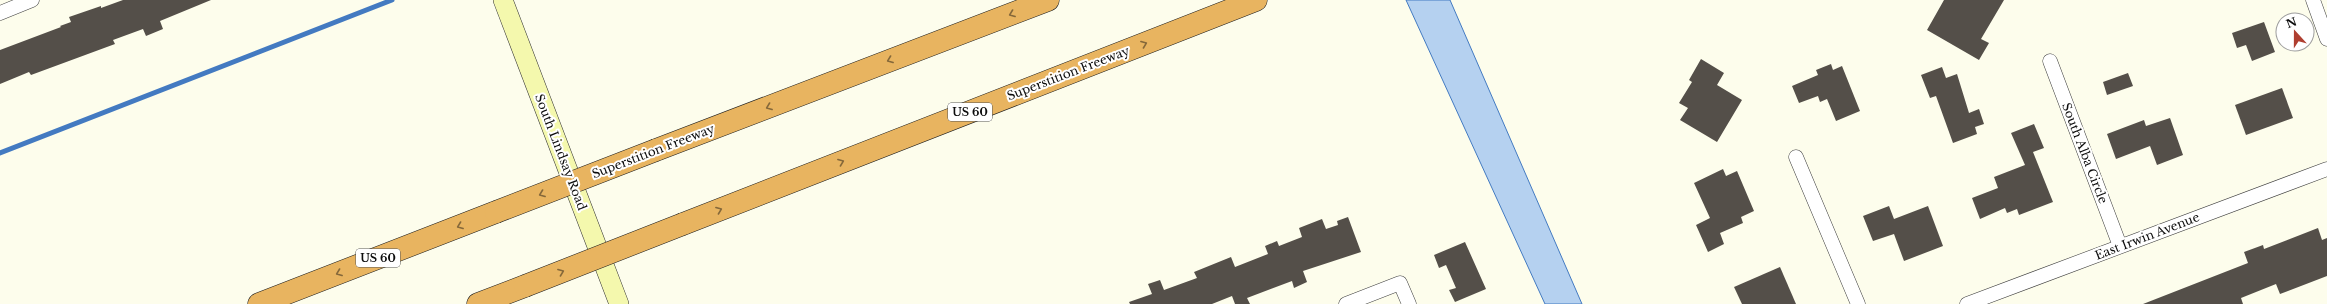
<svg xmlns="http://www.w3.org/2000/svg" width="2327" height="304" viewBox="0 0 2327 304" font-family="'Libre Baskerville',serif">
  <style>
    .water { fill: #b5d1f0; stroke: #437ac1 }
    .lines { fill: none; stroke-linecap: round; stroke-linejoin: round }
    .stream { stroke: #437ac1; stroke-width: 5 }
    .building { fill: #544f49 }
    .minor-casing { stroke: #3f3f3f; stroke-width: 15 }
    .secondary-casing { stroke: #2e2e2e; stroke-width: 20 }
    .motorway-casing { stroke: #1d1d1d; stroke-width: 23 }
    .minor { stroke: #fff; stroke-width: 14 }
    .secondary { stroke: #f4f8ad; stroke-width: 19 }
    .motorway { stroke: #e8b460; stroke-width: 22 }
    .motorway-bridge-casing { stroke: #1d1d1d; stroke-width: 23; stroke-linecap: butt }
    .motorway-bridge { stroke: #e8b460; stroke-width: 22 }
    .oneway { stroke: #85683a }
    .labels { text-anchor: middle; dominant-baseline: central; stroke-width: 4; stroke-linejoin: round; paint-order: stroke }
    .shield { fill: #fff; stroke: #555; stroke-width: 1 }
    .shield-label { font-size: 11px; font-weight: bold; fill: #0c0c0c }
    .street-label { font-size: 12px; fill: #0c0c0c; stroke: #fff }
  </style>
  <rect width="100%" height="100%" fill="#fdfdec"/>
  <path class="water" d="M1406,0h44l132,304h-37z"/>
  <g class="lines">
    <path class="stream" d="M0,153l392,-153"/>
  </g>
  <g class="building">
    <path d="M123,0h88l-51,21 3,8 -17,7 -3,-7 -30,11 2,4 -84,31 -2,-3 -29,12v-34l61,-23 -1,-1 11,-4 -2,-5 32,-11v2z"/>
    <path d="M1944,0h60l-23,39 8,4 -10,17 -52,-30z"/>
    <path d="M2264,22l11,30 -23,9 -6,-16 -9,3 -5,-15z"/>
    <path d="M1701,59l23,14 -7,12 25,15 -25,42 -37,-22 8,-12 -9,-5 13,-21 -3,-2z"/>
    <path d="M1831,64l2,6 9,-4 18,45 -24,10 -9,-22 -7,3 -2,-6 -19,7 -7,-17 26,-11 -2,-5z"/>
    <path d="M1942,67l4,11 11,-4 12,39 10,-4 5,15 -9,3 2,7 -24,9 -17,-47 -6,2 -9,-23z"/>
    <path d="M2128,73l5,13 -26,9 -4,-13z"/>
    <path d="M2282,88l11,30 -47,17 -11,-30z"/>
    <path d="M2170,118l13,37 -26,10 -7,-19 -34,13 -9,-25 37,-14 2,6z"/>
    <path d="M2034,124l10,24 -11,4 20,50 -34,13 -2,-6 -10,4 -2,-5 -25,11 -8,-21 26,-10 -4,-11 31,-12 -14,-32z"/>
    <path d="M1723,169l3,7 11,-5 17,40 -13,6 2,6 -23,10 4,11 -16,8 -12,-27 14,-7 -16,-35z"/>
    <path d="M1889,206l5,13 34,-13 15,40 -39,15 -10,-27 -21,7 -10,-25z"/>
    <path d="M1348,217l13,35 -58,19 4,11 -13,6 -2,-7 -45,17 3,6h-15l-3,-8 -20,8h-82l-1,-2 23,-8 -4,-10 12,-4 4,10 33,-12 -3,-6 37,-15 4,10 33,-13 -3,-8 12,-5 2,5 23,-9 -3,-9 23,-9 4,10 12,-4 -1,-4z"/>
    <path d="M2318,228l4,12 5,-2v38l-47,18 -4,-10 -35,14 2,6h-100l105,-41 -4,-11 19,-7 1,4z"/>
    <path d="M1465,242l21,47 -31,13 -6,-12 7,-2 -10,-23 -7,3 -5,-13z"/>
    <path d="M1780,267l16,37h-54l-8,-17z"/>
  </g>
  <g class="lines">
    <defs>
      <g id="minor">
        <path d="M2313,0l14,39"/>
        <path d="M0,13l32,-13"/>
        <path d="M2050,61l70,185"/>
        <path d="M1796,157l62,147"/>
        <path d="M1346,304l54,-21 9,21"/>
        <path d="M1967,304l360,-135"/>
      </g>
      <path id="secondary" d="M503,0l116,304"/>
      <g id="motorway">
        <path d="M656,150l392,-150"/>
        <path d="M683,224l573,-224"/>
        <path d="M259,304l237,-92"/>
        <path d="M478,304l47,-18"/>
      </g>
    </defs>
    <use href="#minor" class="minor-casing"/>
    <use href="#secondary" class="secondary-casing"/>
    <use href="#motorway" class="motorway-casing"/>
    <use href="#minor" class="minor"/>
    <use href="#secondary" class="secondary"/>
    <use href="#motorway" class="motorway"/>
    <defs>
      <g id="motorway-bridge">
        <path d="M496,212l160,-62"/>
        <path d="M525,286l158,-62"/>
      </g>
    </defs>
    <use href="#motorway-bridge" class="motorway-bridge-casing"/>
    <use href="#motorway-bridge" class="motorway-bridge"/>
  </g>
  <defs><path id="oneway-chevron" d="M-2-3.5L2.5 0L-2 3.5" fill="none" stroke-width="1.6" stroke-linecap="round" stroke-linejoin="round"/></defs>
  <g class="oneway">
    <use href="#oneway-chevron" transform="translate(1012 14) rotate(159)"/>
    <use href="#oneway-chevron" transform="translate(1144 44) rotate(-21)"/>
    <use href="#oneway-chevron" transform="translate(890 60) rotate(159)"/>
    <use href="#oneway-chevron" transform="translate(769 107) rotate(159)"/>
    <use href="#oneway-chevron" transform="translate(841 162) rotate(-21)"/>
    <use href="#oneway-chevron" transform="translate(542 194) rotate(159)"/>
    <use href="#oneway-chevron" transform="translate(719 210) rotate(-21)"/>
    <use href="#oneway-chevron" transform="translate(460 226) rotate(159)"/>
    <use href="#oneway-chevron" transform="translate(561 272) rotate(-21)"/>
    <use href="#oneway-chevron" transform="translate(339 273) rotate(159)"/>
  </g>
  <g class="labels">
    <g class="shield">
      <rect x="948" y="103" width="44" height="18" rx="3"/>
      <rect x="356" y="249" width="44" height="18" rx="3"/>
    </g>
    <g class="shield-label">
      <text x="970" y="112">US 60</text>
      <text x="378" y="258">US 60</text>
    </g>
    <g class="street-label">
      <text transform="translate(1068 73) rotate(-21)">Superstition Freeway</text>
      <text transform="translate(653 151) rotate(-21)">Superstition Freeway</text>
      <text transform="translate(561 152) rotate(69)">South Lindsay Road</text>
      <text transform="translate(2085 153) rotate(69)">South Alba Circle</text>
      <text transform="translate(2147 236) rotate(-21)">East Irwin Avenue</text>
    </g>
  </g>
  <g transform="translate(2295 32) rotate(339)"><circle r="19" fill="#ffffff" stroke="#9e9e9e"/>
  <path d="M0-3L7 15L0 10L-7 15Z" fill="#af3f30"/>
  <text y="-6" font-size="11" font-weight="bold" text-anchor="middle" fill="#0c0c0c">N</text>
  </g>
</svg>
